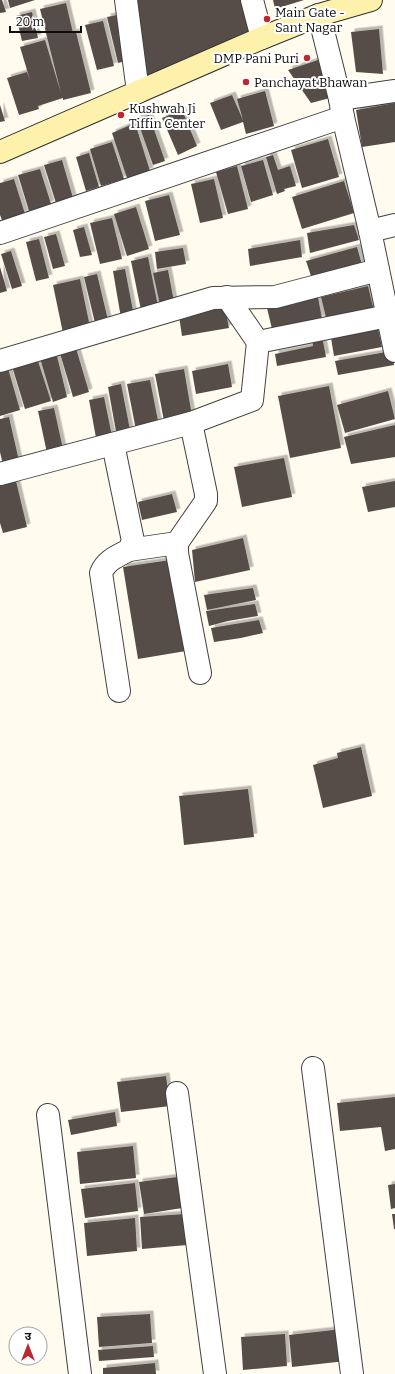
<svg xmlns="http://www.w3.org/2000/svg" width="395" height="1374" viewBox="0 0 395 1374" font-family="Bitter,'Noto Sans Devanagari',serif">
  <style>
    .building { fill: #564e4a; filter: url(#shadow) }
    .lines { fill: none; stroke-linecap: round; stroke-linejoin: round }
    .street-casing { stroke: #414141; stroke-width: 24 }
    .secondary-casing { stroke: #303030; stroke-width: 24 }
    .street { stroke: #fff; stroke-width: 22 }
    .secondary { stroke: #fdf1ab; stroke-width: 22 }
    .poi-dot { fill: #bb2835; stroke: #fff; stroke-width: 1.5 }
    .labels { text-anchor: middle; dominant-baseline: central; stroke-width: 4; stroke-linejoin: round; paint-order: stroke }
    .poi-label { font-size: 13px; fill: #0e0e0e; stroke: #fff; text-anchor: start }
  </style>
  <defs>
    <filter id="shadow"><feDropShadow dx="3.5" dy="-3.5" stdDeviation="0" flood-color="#0004"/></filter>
  </defs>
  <rect width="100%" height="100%" fill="#fffbef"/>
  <g class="building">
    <path d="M0,0h2l4,12 -6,1z"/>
    <path d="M8,0h27l-25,8z"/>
    <path d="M126,0h126l10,38 -124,54z"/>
    <path d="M273,0h31l-29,9z"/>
    <path d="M66,3l7,30 3,-1 15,61 -28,7v-2l-25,8 1,3 -20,6 -12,-37 20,-6 3,8 -10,-33 25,-7 16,53 -21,-84z"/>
    <path d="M32,12l6,26 -16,3 -6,-25z"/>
    <path d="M122,14l11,45 -15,4 -11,-46z"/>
    <path d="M103,21l11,45 -17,4 -12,-45z"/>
    <path d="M379,29l4,45 -27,-2 -5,-40z"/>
    <path d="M318,60l12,38 -19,5 -23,-33z"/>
    <path d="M265,91l9,35 -28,8 -3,-12 -22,8 -11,-27 22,-8 11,25 -6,-21z"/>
    <path d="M395,103v39l-33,5 -6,-37z"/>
    <path d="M0,105l5,16 -5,1z"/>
    <path d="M182,110l15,36 -19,9 -16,-37z"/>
    <path d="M149,115l16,46 -12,4 -16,-46z"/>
    <path d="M135,123l15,48 -23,7 -15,-45z"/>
    <path d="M328,139l11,38 -37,11 -11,-38z"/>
    <path d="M112,142l12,37 -23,7 -11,-37z"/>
    <path d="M89,153l10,34 -13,4 -10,-34z"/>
    <path d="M273,155l5,15 12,-4 6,20 -12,3 1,2 -8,3 -11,-37z"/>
    <path d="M62,160l11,38 -17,5 -12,-38z"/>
    <path d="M263,160l10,35 -22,7 -10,-36z"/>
    <path d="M237,166l11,43 -20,5 -12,-42z"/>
    <path d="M40,169l11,35 -22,7 -11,-36z"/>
    <path d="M14,179l11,35 -23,6 -2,-5v-32z"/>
    <path d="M214,179l9,39 -23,5 -9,-39z"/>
    <path d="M344,181l10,32 -52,16 -10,-32z"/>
    <path d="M169,195l11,40 -25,6 -10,-40z"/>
    <path d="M136,207l13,42 -22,7 -13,-42z"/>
    <path d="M112,218l10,41 -22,5 -10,-41z"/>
    <path d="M354,225l5,15 -49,13 -3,-20z"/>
    <path d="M84,227l8,28 -12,2 -7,-27z"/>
    <path d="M56,234l9,32 -12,3 -9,-32z"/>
    <path d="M39,239l10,39 -13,3 -10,-39z"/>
    <path d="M300,240l2,17 -52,9 -2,-17z"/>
    <path d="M357,247l5,18 -50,14 -6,-18z"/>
    <path d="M183,248l3,16 -29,5 -2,-17z"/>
    <path d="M11,251l11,35 -10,3 -11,-35z"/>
    <path d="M148,257l10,49 -17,4 -10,-49z"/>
    <path d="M0,267l7,24 -7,2z"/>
    <path d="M125,269l9,47 -13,2 -8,-47z"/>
    <path d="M168,270l6,32 -14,3 -7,-32z"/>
    <path d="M97,274l11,46 -13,3 -11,-46z"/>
    <path d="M80,279l10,48 -27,6 -10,-48z"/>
    <path d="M368,286l6,25 -47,11 -6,-25z"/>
    <path d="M318,297l4,22 -50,10 -5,-21z"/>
    <path d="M225,308l4,20 -47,8 -3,-20z"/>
    <path d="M378,329l4,18 -48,9 -3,-18z"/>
    <path d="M322,336l4,21 -49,9 -2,-12 38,-8 -1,-9z"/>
    <path d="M75,345l14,47 -16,5 -14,-47z"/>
    <path d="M392,351l2,14 -56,10 -3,-14z"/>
    <path d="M56,352l11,45 -14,5 -13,-44z"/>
    <path d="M36,355l15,46 -26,8 -14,-46z"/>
    <path d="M228,364l4,23 -36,7 -4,-23z"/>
    <path d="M7,365l13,45 -20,6v-49z"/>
    <path d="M184,369l8,47 -28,5 -9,-47z"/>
    <path d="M150,380l9,46 -23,4 -9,-46z"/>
    <path d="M121,384l10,51 -14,2 -9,-50z"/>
    <path d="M329,386l12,62 -51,10 -12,-62z"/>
    <path d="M388,391l7,28 -50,14 -8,-28z"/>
    <path d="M104,397l9,44 -16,2 -8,-43z"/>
    <path d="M54,408l9,41 -16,4 -9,-42z"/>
    <path d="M9,417l10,44 -16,4 -3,-13v-33z"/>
    <path d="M395,425v32l-44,7 -7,-27z"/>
    <path d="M284,458l8,39 -50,10 -8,-40z"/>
    <path d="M16,481l11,46 -24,6 -3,-10v-38z"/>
    <path d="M395,481v26l-27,5 -6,-25z"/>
    <path d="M172,494l5,18 -35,8 -4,-18z"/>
    <path d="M243,538l7,32 -55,12 -3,-32z"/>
    <path d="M177,559l15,91 -54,9 -15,-92z"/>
    <path d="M253,588l3,12 -49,10 -3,-15z"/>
    <path d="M255,604l3,12 -30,5 -19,5 -3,-15z"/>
    <path d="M259,620l4,13 -22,5 -27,4 -3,-14z"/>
    <path d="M361,747l11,49 -49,12 -10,-43 25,-7 -1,-5z"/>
    <path d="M248,789l6,48 -70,8 -5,-49z"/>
    <path d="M166,1076l4,30 -49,6 -4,-30z"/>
    <path d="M395,1097v52l-10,2 -4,-24 -41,4 -3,-28z"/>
    <path d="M115,1112l2,14 -46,9 -3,-15z"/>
    <path d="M133,1146l3,32 -56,6 -3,-32z"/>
    <path d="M185,1176l4,31 -45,7 -5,-32z"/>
    <path d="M135,1183l3,28 -53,7 -4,-29z"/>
    <path d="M395,1184v24l-4,1 -3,-24z"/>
    <path d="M185,1214l2,31 -45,4 -2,-32z"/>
    <path d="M392,1214h3v15h-1z"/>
    <path d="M135,1218l2,33 -50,5 -3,-33z"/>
    <path d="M150,1314l2,29 -53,4 -2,-30z"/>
    <path d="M342,1329l4,32 -54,6 -3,-32z"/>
    <path d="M285,1334l2,32 -44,4 -2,-33z"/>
    <path d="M153,1346l1,11 -55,4 -1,-11z"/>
    <path d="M155,1363l1,11h-53v-6z"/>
  </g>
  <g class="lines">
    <defs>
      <g id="street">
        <path d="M126,0l12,92"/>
        <path d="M252,0l10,38"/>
        <path d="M319,15l21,84 3,18 27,114 25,120"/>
        <path d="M340,99l55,-8"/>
        <path d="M370,231l25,-6"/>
        <path d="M0,233l343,-116"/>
        <path d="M258,342l130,-26"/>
        <path d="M0,361l213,-63 62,-1 103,-27"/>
        <path d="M191,423l15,71v7l-29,42v10l23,120"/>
        <path d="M113,444l20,97 -4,9c-11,6 -23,10 -28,23l18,118"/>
        <path d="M0,474l191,-51 61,-23 6,-58 -31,-45"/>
        <path d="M129,550l48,-7"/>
        <path d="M313,1068l39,306"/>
        <path d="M177,1093l38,281"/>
        <path d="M48,1115l32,259"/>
      </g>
      <path id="secondary" d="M0,152l262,-114 57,-23 52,-15"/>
    </defs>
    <use href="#street" class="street-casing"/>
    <use href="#secondary" class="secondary-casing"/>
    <use href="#street" class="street"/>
    <use href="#secondary" class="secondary"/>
  </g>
  <g class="poi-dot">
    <circle cx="267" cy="19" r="4"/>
    <circle cx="307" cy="58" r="4"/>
    <circle cx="246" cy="82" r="4"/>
    <circle cx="121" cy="115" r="4"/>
  </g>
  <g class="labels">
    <g class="poi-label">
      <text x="275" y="12">Main Gate -<tspan x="275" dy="15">Sant Nagar</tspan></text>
      <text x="299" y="58" text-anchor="end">DMP Pani Puri</text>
      <text x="254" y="82">Panchayat Bhawan</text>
      <text x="129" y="108">Kushwah Ji<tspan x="129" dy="15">Tiffin Center</tspan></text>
    </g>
  </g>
  <g transform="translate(28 1346)"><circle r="19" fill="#ffffff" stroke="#9f9f9f"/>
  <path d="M0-3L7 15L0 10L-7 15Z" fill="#bb2835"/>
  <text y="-6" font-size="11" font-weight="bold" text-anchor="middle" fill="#0e0e0e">उ</text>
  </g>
  <path d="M10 26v6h71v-6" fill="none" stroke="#0e0e0e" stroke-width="2"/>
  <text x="16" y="26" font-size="12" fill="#0e0e0e" stroke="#ffffff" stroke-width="3" paint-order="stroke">20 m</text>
</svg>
